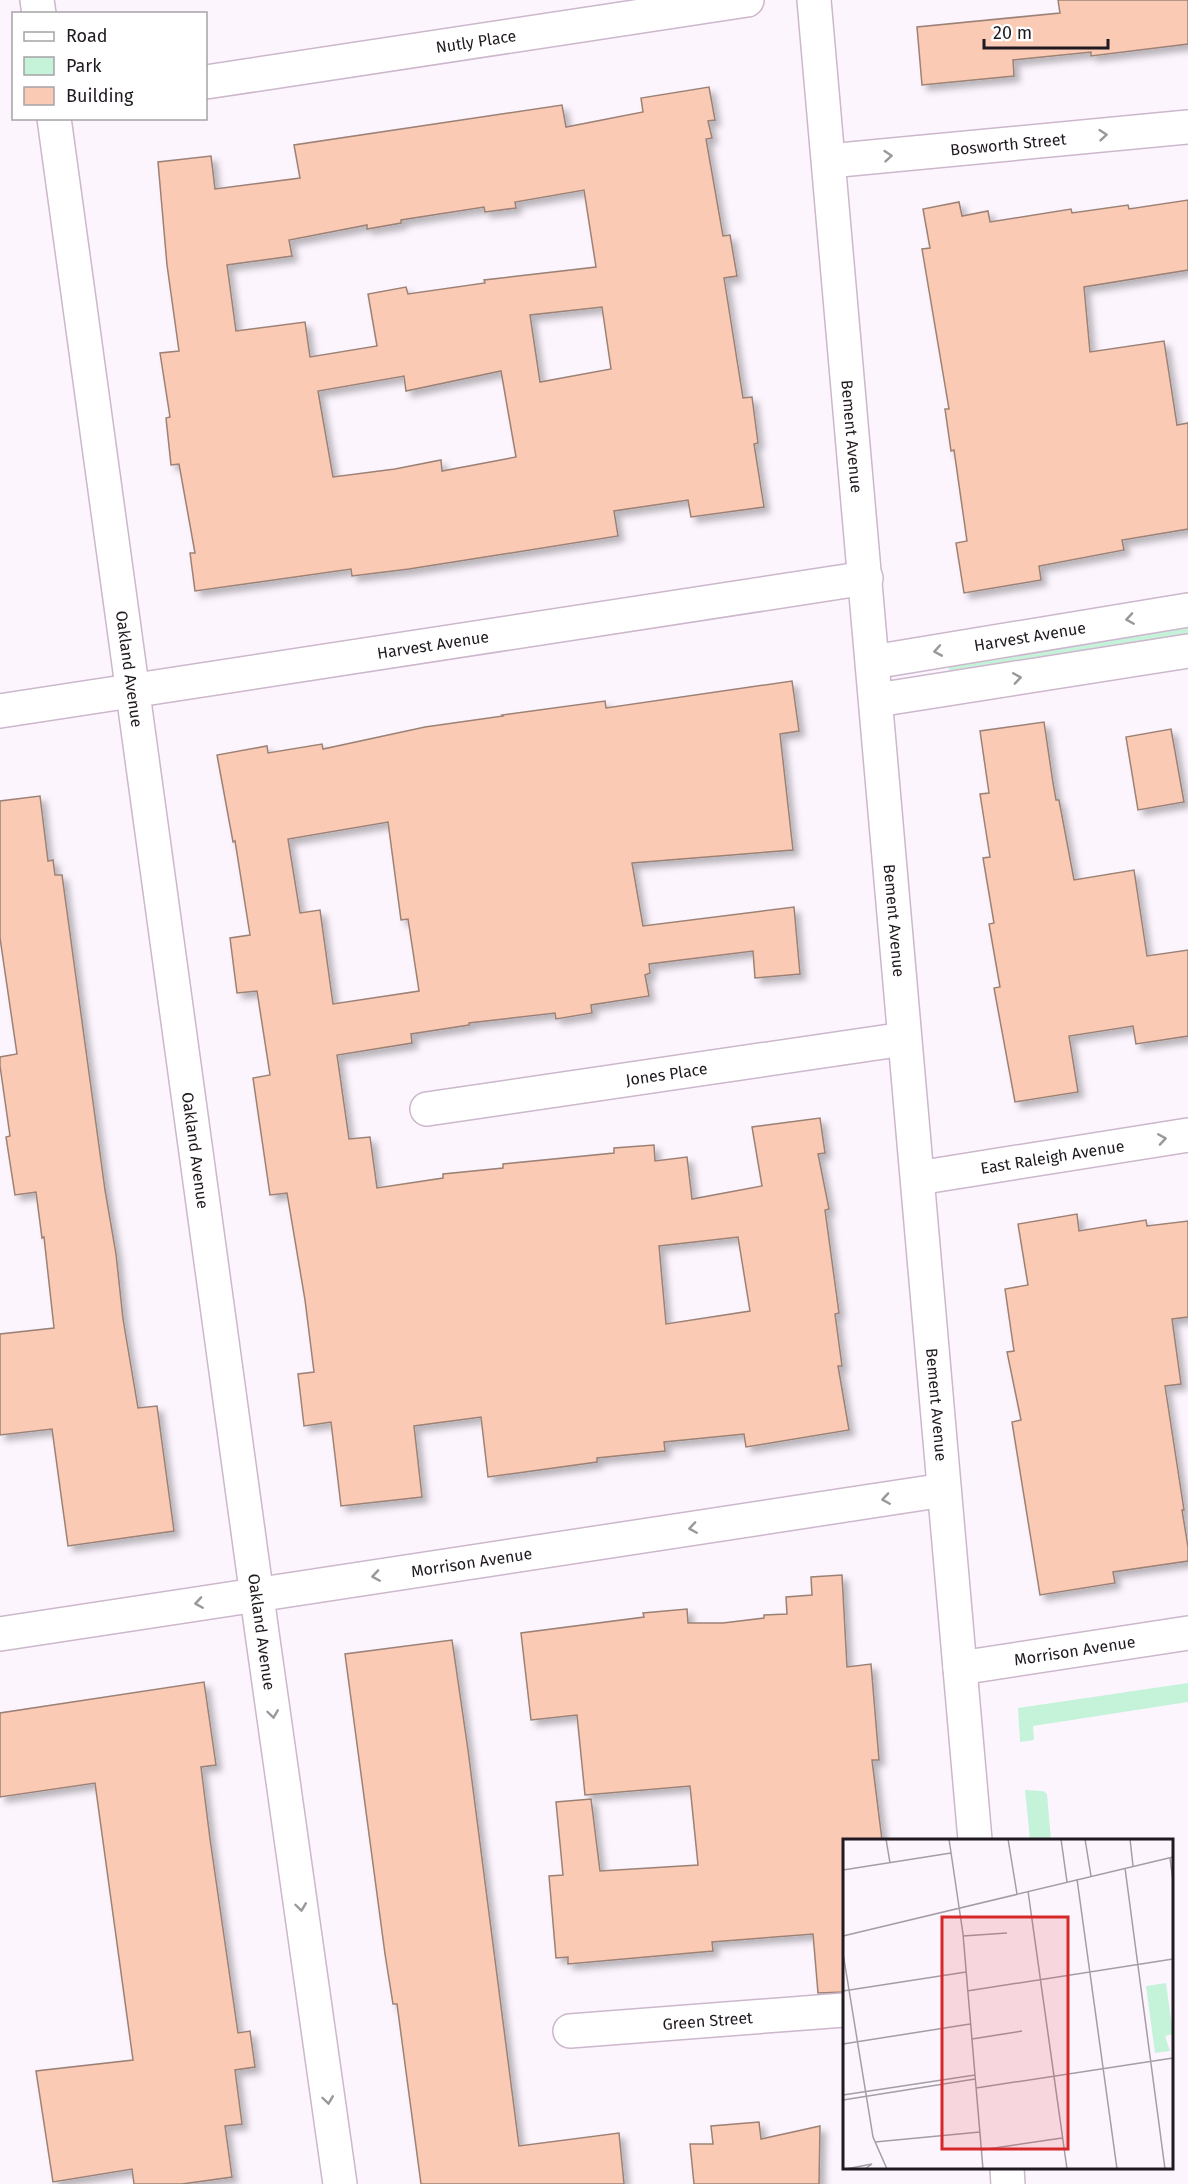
<svg xmlns="http://www.w3.org/2000/svg" width="1188" height="2184" viewBox="0 0 1188 2184" font-family="'Fira Sans',sans-serif">
  <style>
    .green { fill: #c4f3da }
    .building { fill: #facab4; stroke: #9c8276; stroke-width: 1.5; fill-rule: evenodd; filter: url(#shadow) }
    .lines { fill: none; stroke-linecap: round; stroke-linejoin: round }
    .street-casing { stroke: #ccb7cc; stroke-width: 36 }
    .secondary-casing { stroke: #ccb7cc; stroke-width: 36 }
    .street { stroke: #fff; stroke-width: 33 }
    .secondary { stroke: #fff; stroke-width: 33 }
    .oneway { stroke: #9b989b }
    .labels { text-anchor: middle; dominant-baseline: central; stroke-width: 4.5; stroke-linejoin: round; paint-order: stroke }
    .street-label { font-size: 16px; fill: #201920; stroke: #fff }
    .inset-road { fill: none; stroke: #a59da5; stroke-width: 1.5 }
    .view { fill: #d62828; fill-opacity: 0.15; stroke: #d62828; stroke-width: 3 }
    .inset-edge { fill: none; stroke: #201920; stroke-width: 3 }
  </style>
  <defs>
    <filter id="shadow"><feDropShadow dx="5.5" dy="5.5" stdDeviation="3" flood-color="#0004"/></filter>
  </defs>
  <rect width="100%" height="100%" fill="#fdf5fe"/>
  <g class="green">
    <path d="M1188,623v13l-237,37 -4,-8z"/>
    <path d="M1188,1683v19l-155,24 1,14 -14,2 -2,-34z"/>
    <path d="M1025,1790l18,1 4,3 4,46h-21z"/>
  </g>
  <g class="building">
    <path d="M1058,0h130v44l-97,12v-4l-78,8 1,16 -92,9 -5,-58 143,-14z"/>
    <path d="M709,87l6,33 -7,1 4,17 -6,1 17,97 7,-1 7,41 -13,2 19,120 9,-1 6,46 -4,1 10,63 -73,10 -3,-17 -74,11 4,25 -209,33 -57,7 -1,-7 -156,22 -5,-38h5l-16,-89 -8,1 -5,-47 4,-1 -10,-64 19,-2 -12,-86 -9,-103 53,-6 4,33 85,-11 -6,-33 268,-40 4,22 77,-15 -2,-14zM584,190l12,77 -112,13 1,3 -77,11 -2,-7 -38,7 9,52 -67,11 -5,-35 -69,9 -9,-66 65,-9 -3,-16 78,-15v4l34,-6v-3l83,-13 1,5 31,-4 -1,-6zM602,307l9,62 -71,13 -10,-67zM501,371l15,86 -74,14 -1,-11 -46,9 -62,8 -15,-86 86,-15 2,15z"/>
    <path d="M1188,200v70l-104,17 6,65 74,-11 13,84 11,-2v106l-66,11 2,10 -85,16 2,14 -77,13 -8,-50 11,-2 -13,-91 -3,1 -6,-42h4l-27,-160 8,-1 -7,-39 36,-7 3,14 26,-5 2,11 81,-13 1,4 56,-8 1,4z"/>
    <path d="M792,681l7,50 -19,3 13,116 -161,13 11,63 151,-19 6,67 -45,4 -2,-27 -104,13 1,9 -5,2 4,21 -58,9 1,8 -36,6 -1,-6 -86,10v2l-58,9 1,9 -75,12 12,84 21,-2 7,51 66,-10v-4l60,-6v-4l111,-11v-5l40,-3 1,16 32,-4 5,42 70,-13 -10,-59 68,-9 5,35 -7,1 11,55 -4,1 14,103 -4,1 7,52h-4l11,64 -103,17 -2,-13 -80,8 1,9 -68,7v4l-109,15 -7,-60 -67,9 8,71 -81,9 -10,-84 -27,4 -6,-52 16,-2 -9,-72 -18,-107 -17,2 -17,-117 17,-3 -13,-84 -20,2 -7,-55 20,-3 -15,-94 -2,1 -16,-87 50,-9 1,7 54,-9 1,5 102,-22 78,-11 -1,-1 103,-14 1,7zM388,822l13,98 7,-1 11,72 -86,13 -13,-94 -20,3 -12,-74zM738,1237l12,74 -84,13 -7,-78z"/>
    <path d="M1044,722l9,61 3,17h3l15,80 60,-10 13,86 41,-6v86l-52,8 -3,-18 -64,10 9,56 -63,10 -21,-114 6,-1 -11,-63 5,-1 -11,-65 7,-1 -10,-63 9,-1 -9,-62z"/>
    <path d="M1171,729l13,73 -46,8 -12,-73z"/>
    <path d="M40,796l8,65 5,-1 2,15h7l43,315 11,64 7,65 15,89 19,-2 17,125 -106,15 -16,-117 -52,6v-101l54,-6 -10,-91 -2,1 -6,-46 -21,3 -9,-58 4,-1 -10,-70v-9l17,-3 -17,-116v-137z"/>
    <path d="M1077,1214l2,17 67,-11 1,6 41,-5v96l-16,2 9,65 -16,2 19,124h-2l6,37v14l-75,11 2,11 -75,12 -28,-173 9,-2 -14,-68 7,-1 -9,-62 23,-4 -10,-61z"/>
    <path d="M842,1575l5,92 24,-3 8,96h-7l10,80h-38v152l-26,1 -5,-59 -101,8 1,9 -145,13v-7l-12,1 -7,-82 14,-1 -7,-73 35,-3 9,72 98,-6 -8,-79 -105,9 -8,-80 -46,5 -10,-87 123,-16 -1,-4 44,-4 1,14h35l41,-5v-3l23,-1 -1,-17 26,-2 -1,-18z"/>
    <path d="M452,1640l16,110 51,396 100,-13 5,51h-203l-24,-180h-4l-8,-50 -40,-300z"/>
    <path d="M204,1682l12,83 -15,2 9,72 28,194 12,-2 5,36 -20,3 7,54 -17,2 7,51 -50,7h-48l-2,-15 -79,13 -17,-111 97,-11 -38,-277 -95,14v-84z"/>
    <path d="M759,2122l2,17 59,-13 -1,58h-125l-4,-40h23l-2,-18z"/>
  </g>
  <g class="lines">
    <defs>
      <g id="street">
        <path d="M37,0l2,14"/>
        <path id="s1" d="M206,82l541,-82"/>
        <path id="s2" d="M54,118l208,1515 78,551"/>
        <path id="s3" d="M829,161l359,-34"/>
        <path id="s4" d="M873,662l315,-52"/>
        <path d="M877,700l311,-49"/>
        <path id="s5" d="M0,711l866,-133"/>
        <path id="s6" d="M427,1109l477,-70"/>
        <path id="s7" d="M918,1178l270,-43"/>
        <path id="s8" d="M0,1634l944,-144"/>
        <path id="s9" d="M960,1668l228,-35"/>
        <path id="s10" d="M570,2031l274,-21"/>
      </g>
      <g id="secondary">
        <path id="s11" d="M814,0l161,1840"/>
        <path d="M1007,2168l1,16"/>
      </g>
    </defs>
    <use href="#street" class="street-casing"/>
    <use href="#secondary" class="secondary-casing"/>
    <use href="#street" class="street"/>
    <use href="#secondary" class="secondary"/>
  </g>
  <defs><path id="oneway-chevron" d="M-2-3.5L2.5 0L-2 3.5" fill="none" stroke-width="1.6" stroke-linecap="round" stroke-linejoin="round" transform="scale(1.5)"/></defs>
  <g class="oneway">
    <use href="#oneway-chevron" transform="translate(1103 135) rotate(-5)"/>
    <use href="#oneway-chevron" transform="translate(888 156) rotate(-5)"/>
    <use href="#oneway-chevron" transform="translate(1130 619) rotate(171)"/>
    <use href="#oneway-chevron" transform="translate(938 651) rotate(170)"/>
    <use href="#oneway-chevron" transform="translate(1017 678) rotate(-9)"/>
    <use href="#oneway-chevron" transform="translate(1162 1139) rotate(-9)"/>
    <use href="#oneway-chevron" transform="translate(886 1499) rotate(171)"/>
    <use href="#oneway-chevron" transform="translate(693 1528) rotate(171)"/>
    <use href="#oneway-chevron" transform="translate(376 1576) rotate(171)"/>
    <use href="#oneway-chevron" transform="translate(199 1603) rotate(171)"/>
    <use href="#oneway-chevron" transform="translate(273 1714) rotate(82)"/>
    <use href="#oneway-chevron" transform="translate(301 1907) rotate(82)"/>
    <use href="#oneway-chevron" transform="translate(328 2100) rotate(82)"/>
  </g>
  <g class="labels">
    <g class="street-label">
      <text stroke="none"><textPath href="#s1" startOffset="273">Nutly Place</textPath></text>
      <text stroke="none"><textPath href="#s3" startOffset="180">Bosworth Street</textPath></text>
      <text stroke="none"><textPath href="#s11" startOffset="438">Bement Avenue</textPath></text>
      <text stroke="none"><textPath href="#s4" startOffset="159">Harvest Avenue</textPath></text>
      <text stroke="none"><textPath href="#s5" startOffset="438">Harvest Avenue</textPath></text>
      <text stroke="none"><textPath href="#s2" startOffset="556">Oakland Avenue</textPath></text>
      <text stroke="none"><textPath href="#s11" startOffset="924">Bement Avenue</textPath></text>
      <text stroke="none"><textPath href="#s6" startOffset="242">Jones Place</textPath></text>
      <text stroke="none"><textPath href="#s2" startOffset="1042">Oakland Avenue</textPath></text>
      <text stroke="none"><textPath href="#s7" startOffset="136">East Raleigh Avenue</textPath></text>
      <text stroke="none"><textPath href="#s11" startOffset="1410">Bement Avenue</textPath></text>
      <text stroke="none"><textPath href="#s8" startOffset="477">Morrison Avenue</textPath></text>
      <text stroke="none"><textPath href="#s2" startOffset="1528">Oakland Avenue</textPath></text>
      <text stroke="none"><textPath href="#s9" startOffset="116">Morrison Avenue</textPath></text>
      <text stroke="none"><textPath href="#s10" startOffset="138">Green Street</textPath></text>
    </g>
  </g>
  <g transform="translate(843 1839)">
    <rect width="330" height="330" fill="#fdf5fe"/>
    <path d="M323,144l7,51 -8,2 5,15 -15,2 -9,-67z" fill="#c4f3da"/>
    <path class="inset-road" d="M43,0l4,24M106,0l14,95 20,235M165,0l9,55M218,0l6,43M242,0l6,37M287,0l3,27M327,19l3,23M282,29l40,301M0,31l108,-17M234,40l40,290M185,52l39,278M0,97l330,-79M120,97l44,-3M0,114l30,184 14,32M0,152l123,-19M124,152l206,-32M129,200l50,-8M0,205l127,-20M133,249l197,-30M0,256l132,-20M0,261l132,-21M32,303l105,-10M138,311l81,-12M3,330l26,-5 -7,5"/>
    <path class="view" d="M99,78h126v232h-126z"/>
    <rect width="330" height="330" class="inset-edge"/>
  </g>
  <rect x="12" y="12" width="195" height="108" fill="#ffffff" stroke="#a6a3a6" stroke-width="1.5"/>
  <rect x="24" y="32" width="30" height="9" fill="#ffffff" stroke="#a6a3a6" stroke-width="1.5"/>
  <text x="66" y="42" font-size="18" fill="#201920">Road</text>
  <rect x="24" y="57" width="30" height="18" fill="#c4f3da" stroke="#a6a3a6" stroke-width="1.5"/>
  <text x="66" y="72" font-size="18" fill="#201920">Park</text>
  <rect x="24" y="87" width="30" height="18" fill="#facab4" stroke="#a6a3a6" stroke-width="1.5"/>
  <text x="66" y="102" font-size="18" fill="#201920">Building</text>
  <path d="M984 39v9h124v-9" fill="none" stroke="#201920" stroke-width="3"/>
  <text x="993" y="39" font-size="18" fill="#201920" stroke="#ffffff" stroke-width="4.5" paint-order="stroke">20 m</text>
</svg>
